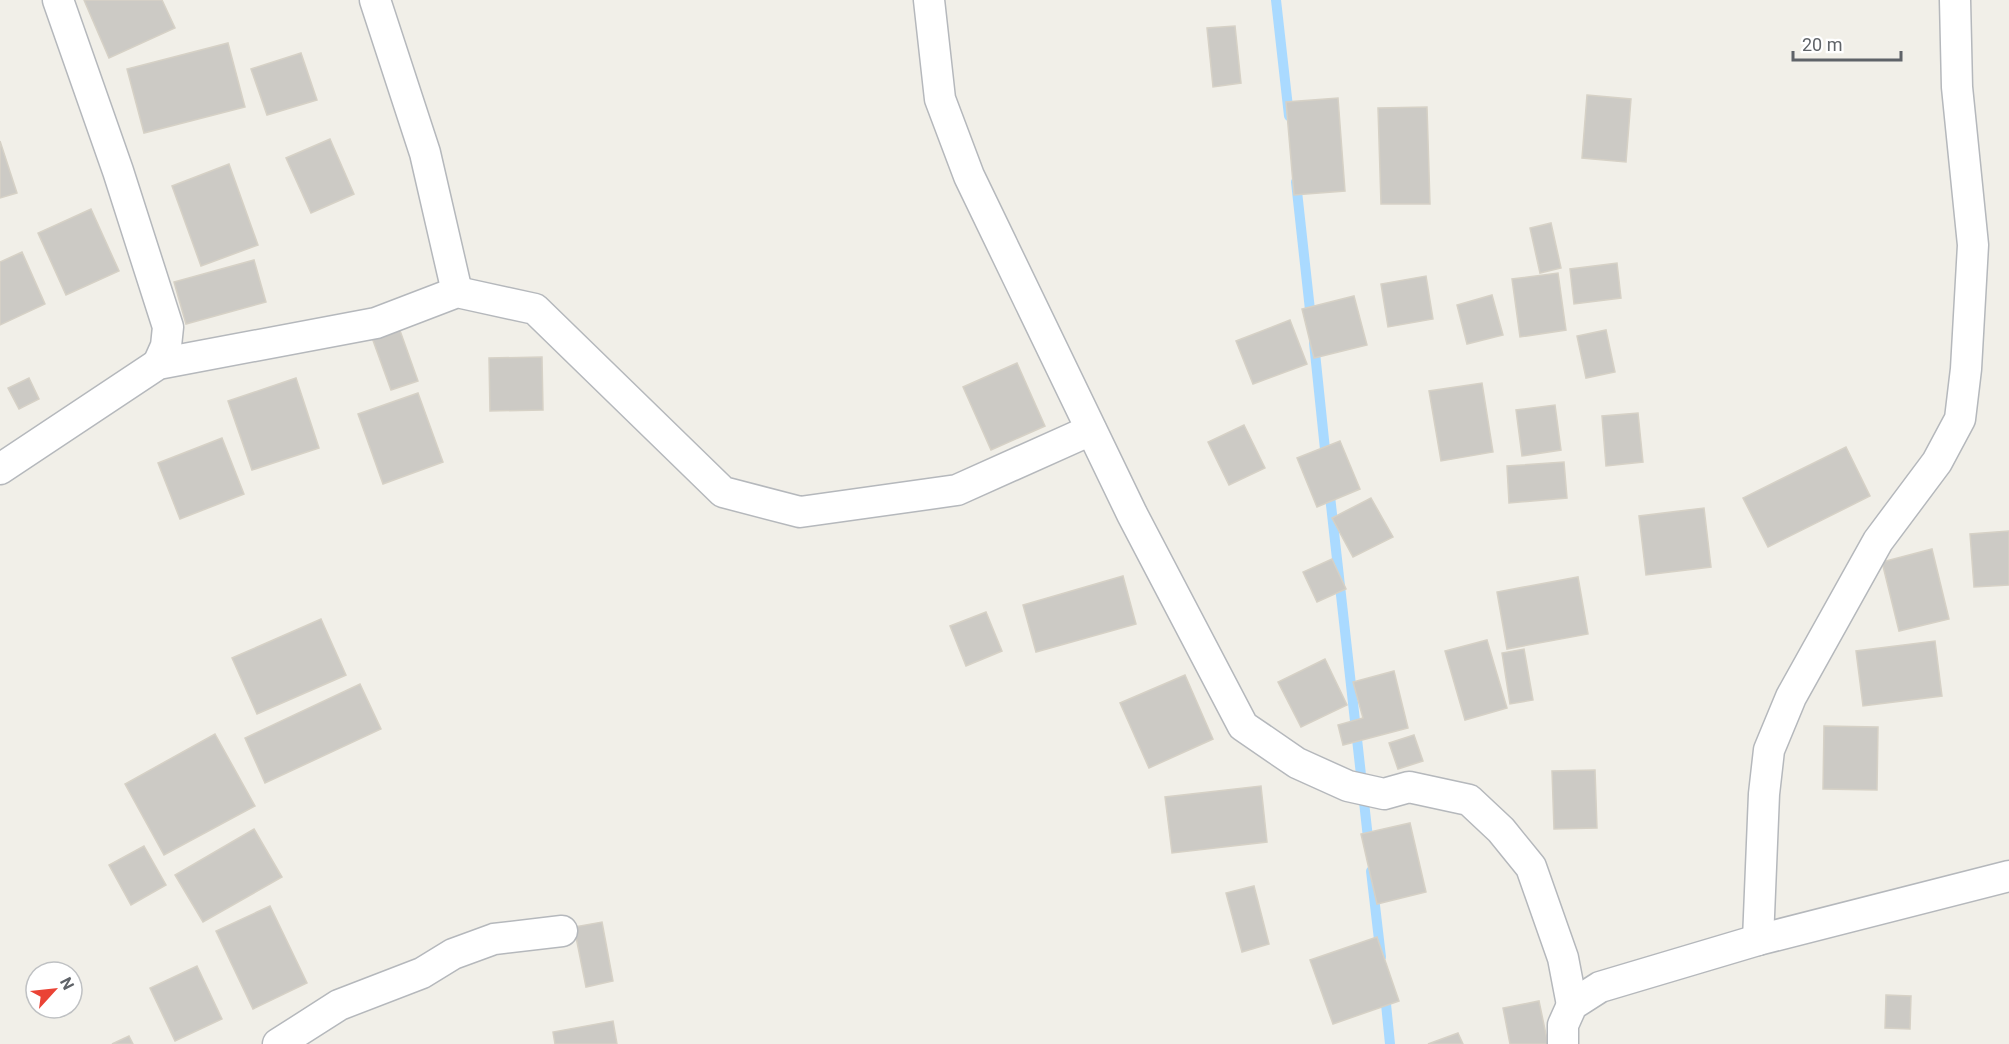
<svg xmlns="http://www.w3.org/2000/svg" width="2009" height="1044" viewBox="0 0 2009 1044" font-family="Roboto,sans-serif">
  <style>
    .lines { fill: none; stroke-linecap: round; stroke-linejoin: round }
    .stream { stroke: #aadaff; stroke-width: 10 }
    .building { fill: #cccac5; stroke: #d6d1c6; stroke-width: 1.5 }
    .street-casing { stroke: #b5b8bc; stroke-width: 33 }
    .street { stroke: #fff; stroke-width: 30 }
  </style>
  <rect width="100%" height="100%" fill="#f1efe8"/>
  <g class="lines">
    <g class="stream">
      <path d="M1276,0l13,116"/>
      <path d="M1296,182l15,137"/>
      <path d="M1314,343l12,116"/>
      <path d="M1329,487l40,360"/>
      <path d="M1371,871l10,86"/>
      <path d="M1385,994l5,50"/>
    </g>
  </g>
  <g class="building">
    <path d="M84,0h78l13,28 -66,30z"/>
    <path d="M1235,26l6,57 -28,4 -6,-59z"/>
    <path d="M228,43l17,64 -101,26 -17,-64z"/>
    <path d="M301,53l16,47 -50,15 -16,-46z"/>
    <path d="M1587,95l44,4 -5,63 -44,-4z"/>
    <path d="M1338,98l7,93 -51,4 -8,-93z"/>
    <path d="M1427,107l3,97h-49l-3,-96z"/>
    <path d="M330,139l24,55 -43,19 -25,-55z"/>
    <path d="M0,141l17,52 -17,5z"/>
    <path d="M229,164l29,81 -57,21 -29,-80z"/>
    <path d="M91,209l28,62 -53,24 -28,-62z"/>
    <path d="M1551,223l10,45 -21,5 -10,-45z"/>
    <path d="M22,252l23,52 -45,21v-63z"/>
    <path d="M254,260l12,42 -80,22 -12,-42z"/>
    <path d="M1617,263l4,35 -47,6 -4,-35z"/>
    <path d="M1558,273l8,57 -46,7 -8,-58z"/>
    <path d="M1426,276l7,43 -45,8 -7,-43z"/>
    <path d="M1492,295l11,40 -36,9 -10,-39z"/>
    <path d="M1354,296l13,49 -53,13 -12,-49z"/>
    <path d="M1290,320l17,44 -54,20 -17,-43z"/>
    <path d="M398,325l20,56 -27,9 -20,-55z"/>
    <path d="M1606,330l9,42 -29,6 -9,-42z"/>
    <path d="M542,357l1,53 -53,1 -1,-53z"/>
    <path d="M1017,363l28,63 -54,24 -28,-63z"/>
    <path d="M29,378l10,21 -20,10 -11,-21z"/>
    <path d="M296,378l23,70 -67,22 -24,-69z"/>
    <path d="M1482,383l11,69 -52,9 -12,-70z"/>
    <path d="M418,393l25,69 -60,22 -25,-70z"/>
    <path d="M1555,405l6,45 -39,6 -6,-46z"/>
    <path d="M1638,413l5,49 -37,4 -4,-50z"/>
    <path d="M1244,425l21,43 -36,17 -21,-43z"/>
    <path d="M222,438l22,56 -64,25 -22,-56z"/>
    <path d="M1340,441l20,48 -43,18 -20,-49z"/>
    <path d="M1846,447l24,49 -102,51 -25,-49z"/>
    <path d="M1564,462l3,36 -58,5 -2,-37z"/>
    <path d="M1371,498l22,39 -40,20 -21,-39z"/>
    <path d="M1704,508l7,59 -65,8 -7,-59z"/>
    <path d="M2009,531v54l-35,2 -4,-53z"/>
    <path d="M1932,549l17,70 -50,12 -17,-69z"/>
    <path d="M1332,559l14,30 -29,13 -14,-30z"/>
    <path d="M1123,576l13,48 -100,28 -13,-47z"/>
    <path d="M1578,577l10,57 -81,15 -10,-57z"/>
    <path d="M986,612l16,39 -36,15 -16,-40z"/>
    <path d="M321,619l25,56 -89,39 -25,-56z"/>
    <path d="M1487,640l20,68 -42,12 -20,-69z"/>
    <path d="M1935,641l7,55 -79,10 -7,-55z"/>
    <path d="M1524,649l9,51 -23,4 -8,-51z"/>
    <path d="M1325,659l22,46 -46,22 -23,-45z"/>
    <path d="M1394,671l14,57 -65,17 -5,-20 25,-7 -10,-36z"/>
    <path d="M1185,675l28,64 -64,29 -29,-65z"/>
    <path d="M360,684l21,45 -116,54 -20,-45z"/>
    <path d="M1824,726l54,1 -1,63 -54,-1z"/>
    <path d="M215,734l40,72 -91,49 -39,-71z"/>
    <path d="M1414,735l9,26 -25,8 -9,-26z"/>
    <path d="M1595,770l2,58 -43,1 -2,-58z"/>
    <path d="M1261,786l6,56 -95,11 -7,-56z"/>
    <path d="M1410,823l16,69 -49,12 -16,-70z"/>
    <path d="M254,829l28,48 -79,45 -28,-47z"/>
    <path d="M144,846l22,39 -35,20 -22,-40z"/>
    <path d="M1254,886l15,58 -27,8 -16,-59z"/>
    <path d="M270,906l37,77 -54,26 -37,-78z"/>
    <path d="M602,922l11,59 -27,6 -12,-60z"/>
    <path d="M1377,937l22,64 -66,23 -23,-64z"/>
    <path d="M197,966l25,53 -47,22 -25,-53z"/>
    <path d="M1886,995l25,1 -1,33 -25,-1z"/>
    <path d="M1539,1001l9,43h-38l-7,-36z"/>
    <path d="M613,1021l4,23h-62l-2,-12z"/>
    <path d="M1458,1033l5,11h-35z"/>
    <path d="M129,1036l4,8h-21z"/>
  </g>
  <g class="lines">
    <defs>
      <g id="street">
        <path d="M58,0l60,171 50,156 -2,19 -8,18"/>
        <path d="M375,0l50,153 32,139"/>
        <path d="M929,0l11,99 29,77 163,338 111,212 54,37 51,23 36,8 25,-7 60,13 32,30 30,37 32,91 9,47"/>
        <path d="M0,469l158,-105 218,-41 81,-31 78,17 188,183 77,20 157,-22 134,-60"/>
        <path d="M1758,940l6,-146 5,-44 22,-53 87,-156 59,-79 23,-43 6,-50 7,-124 -16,-158 -2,-87"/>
        <path d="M278,1044l61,-39 83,-32 31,-19 41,-15 68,-8"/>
        <path d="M1563,1044v-19l9,-20 28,-18 158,-47 251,-64"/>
      </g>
    </defs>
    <use href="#street" class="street-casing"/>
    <use href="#street" class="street"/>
  </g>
  <g transform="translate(54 990) rotate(63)"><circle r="28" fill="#ffffff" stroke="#bfc1c3" stroke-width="1.5"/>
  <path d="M0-4.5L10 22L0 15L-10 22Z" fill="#ea4335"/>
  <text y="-9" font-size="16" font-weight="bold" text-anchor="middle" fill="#5f6368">N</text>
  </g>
  <path d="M1793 51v9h108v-9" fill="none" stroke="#5f6368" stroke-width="3"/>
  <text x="1802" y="51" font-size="18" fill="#5f6368" stroke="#ffffff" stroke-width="4.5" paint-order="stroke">20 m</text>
</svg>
